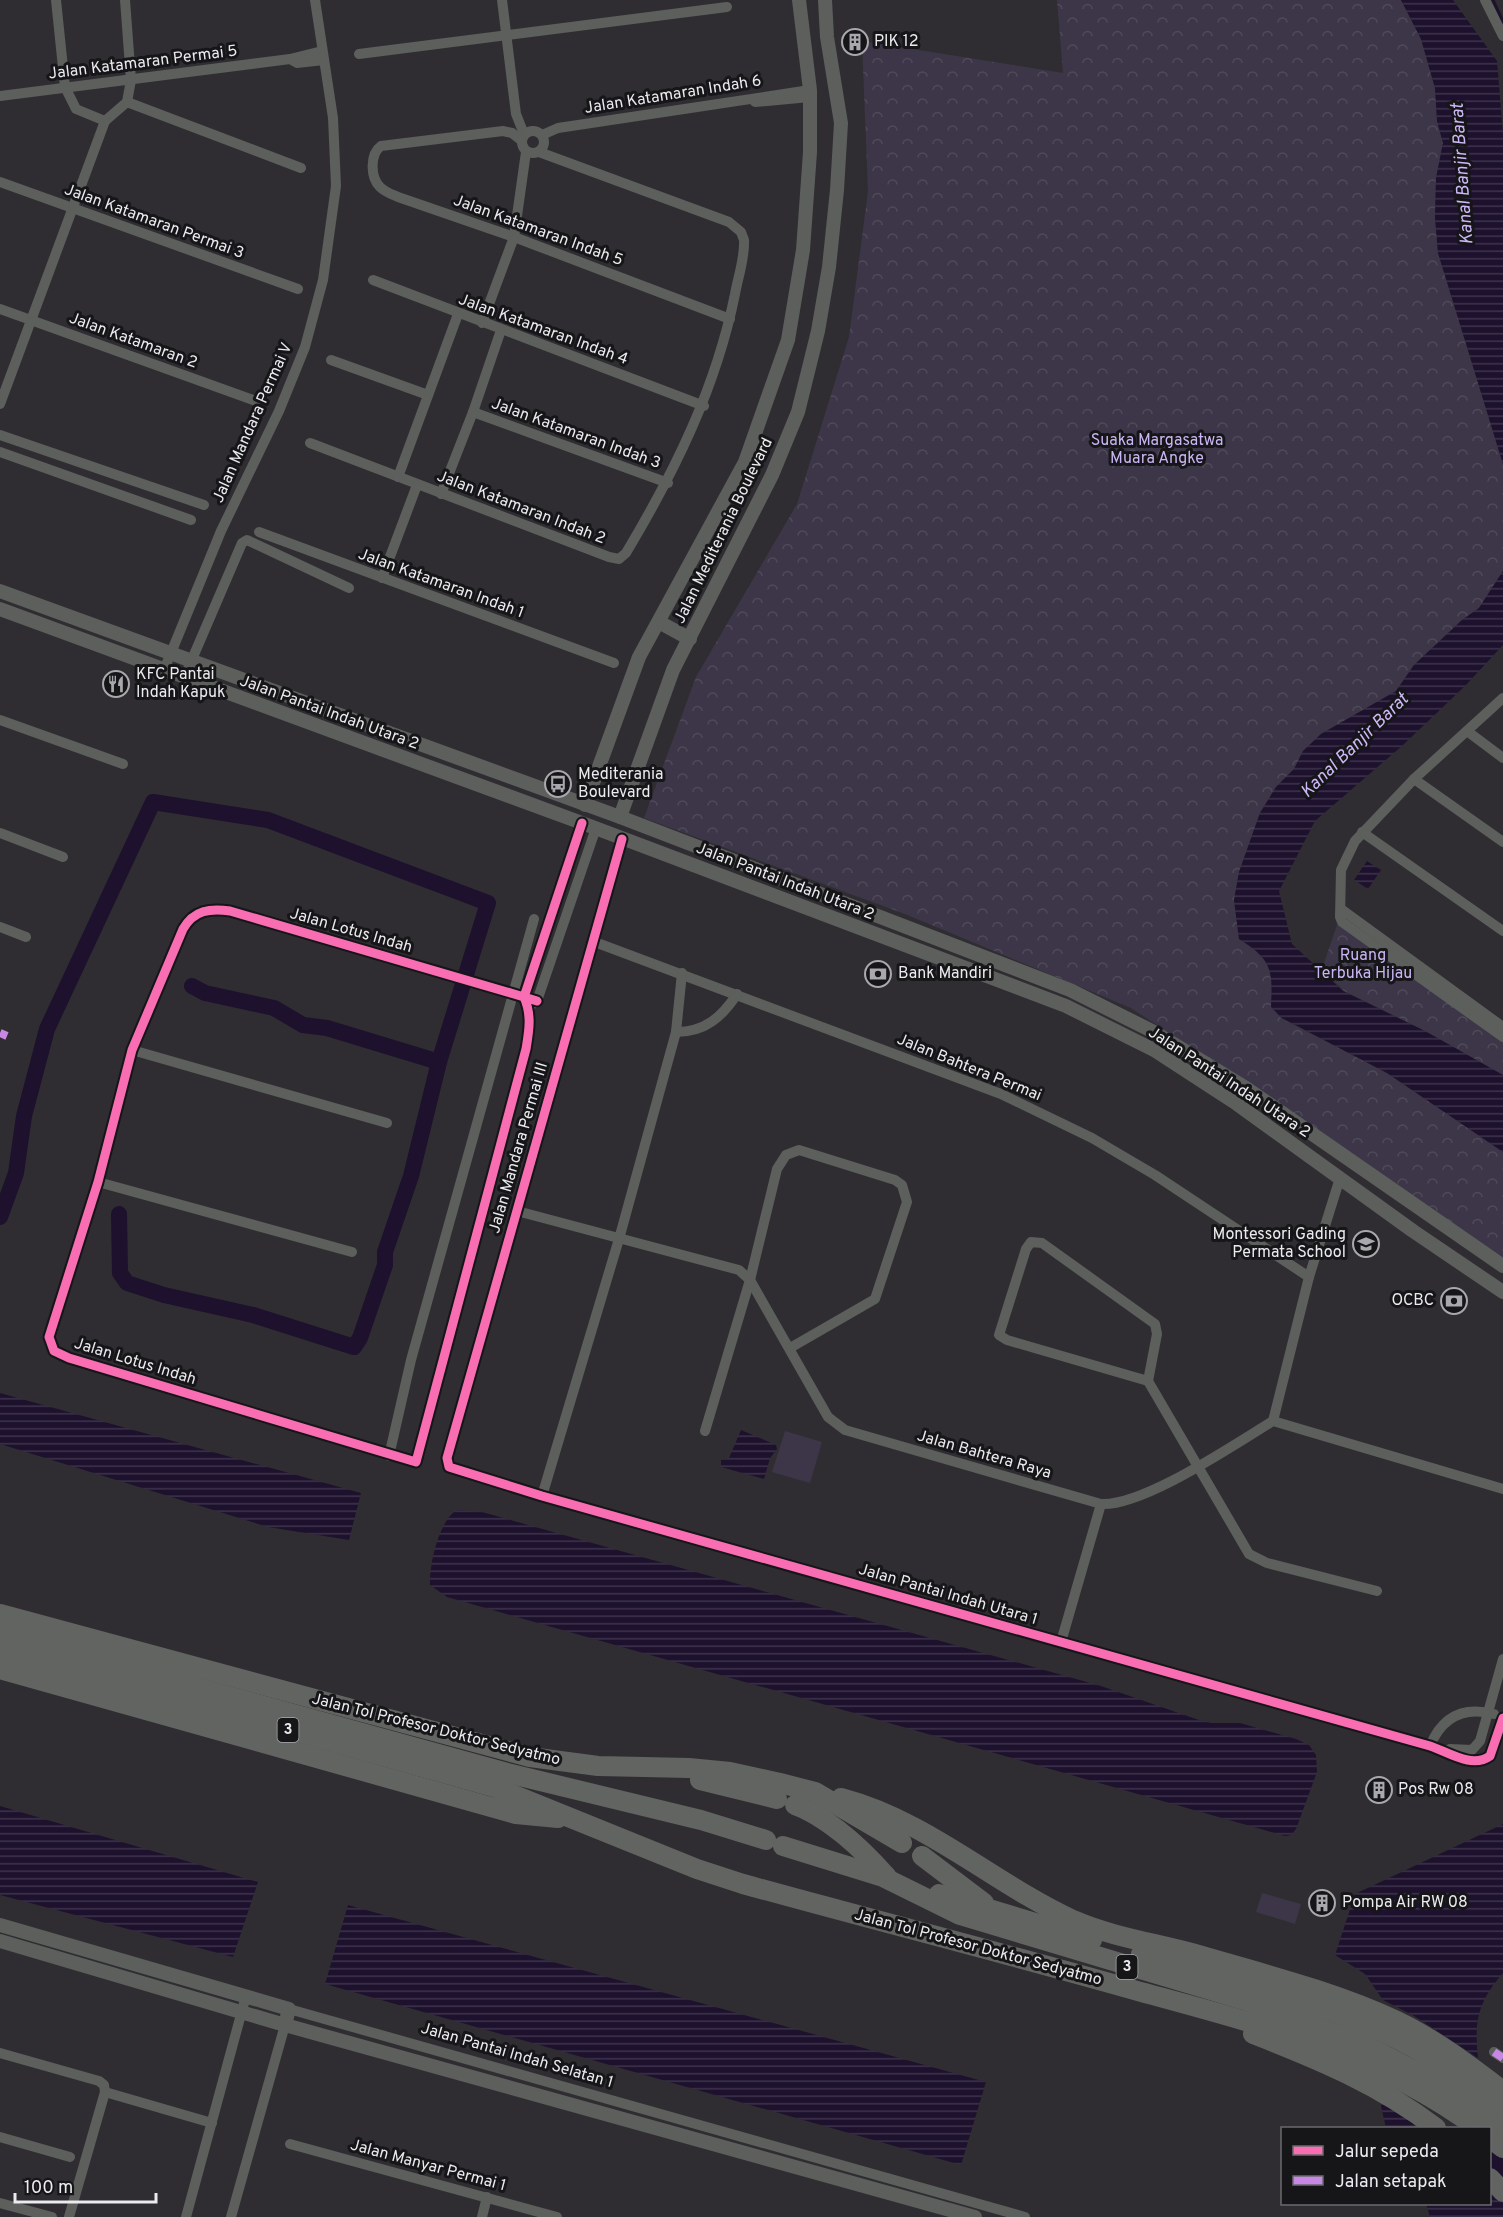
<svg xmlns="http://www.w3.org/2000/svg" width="1503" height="2217" viewBox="0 0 1503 2217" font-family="Overpass,sans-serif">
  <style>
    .park { fill: url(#park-crowns) }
    .pitch { fill: #3c3648 }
    .water { fill: url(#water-rules) }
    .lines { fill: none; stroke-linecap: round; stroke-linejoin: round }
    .stream { stroke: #1d112d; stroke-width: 3 }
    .river { stroke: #1d112d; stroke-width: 16 }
    .minor { stroke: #5c5f5b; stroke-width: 10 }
    .tertiary { stroke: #5c5f5b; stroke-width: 14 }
    .motorway { stroke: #626461; stroke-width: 20 }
    .quiet { stroke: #c787e3; stroke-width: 8; stroke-dasharray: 15 8; stroke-linecap: butt }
    .cycleway-casing { stroke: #161518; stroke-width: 13 }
    .cycleway { stroke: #f96db3; stroke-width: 9 }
    .labels { text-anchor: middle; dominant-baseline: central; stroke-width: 6; stroke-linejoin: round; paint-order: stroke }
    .shield { fill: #161518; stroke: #abaaae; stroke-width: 1.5 }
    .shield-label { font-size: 15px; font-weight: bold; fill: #ebeaee }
    .poi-label { font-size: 16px; fill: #ebeaee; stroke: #161518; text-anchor: start }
    .street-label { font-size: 16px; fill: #ebeaee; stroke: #161518 }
    .park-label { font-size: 16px; fill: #cab5f4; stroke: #161518 }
    .water-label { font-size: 18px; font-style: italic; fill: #ceb9f8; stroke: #161518 }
  </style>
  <defs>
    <pattern id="park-crowns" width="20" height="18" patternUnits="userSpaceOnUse" patternTransform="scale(1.5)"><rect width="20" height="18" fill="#3c3648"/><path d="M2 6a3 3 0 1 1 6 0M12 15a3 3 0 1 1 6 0" fill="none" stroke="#4f4a5a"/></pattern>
    <pattern id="water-rules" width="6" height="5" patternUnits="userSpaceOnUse" patternTransform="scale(1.5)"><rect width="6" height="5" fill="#1d112d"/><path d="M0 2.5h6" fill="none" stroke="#3e344c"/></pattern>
  </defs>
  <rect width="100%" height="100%" fill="#2f2d31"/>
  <g class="park">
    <path d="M1057,0h344l20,39 14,49 2,33 6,22 -7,35 -1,40 3,35 65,211v107l-24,37 -17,12 -48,45 -18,26 -75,43 -18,17 -9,18 -18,18 -16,26 -21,59 -5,28 5,39c33,21 34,31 32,68l10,11 106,55 116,79v107l-160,-111 -212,-140 -226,-94 -261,-96 52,-141 101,-173 52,-167 19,-146 -6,-150 201,32z"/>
    <path d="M1342,910l161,123v42l-78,-44 -81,-40 -22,-22z"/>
  </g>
  <g class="pitch">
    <path d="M785,1431l37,11 -12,41 -38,-11z"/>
    <path d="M1262,1893l39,11 -6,20 -39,-12z"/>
  </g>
  <g class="water">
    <path d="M1401,0h52l44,61 6,73v330l-65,-211 -3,-35 1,-40 7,-35 -6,-22 -2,-33 -14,-49z"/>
    <path d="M1503,571v74l-38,41 -62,59 -88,76 -36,70 13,53 51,47 82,40 78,44v77l-116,-79 -105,-55 -11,-11c2,-37 1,-48 -32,-68l-5,-39 5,-28 21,-59 16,-26 18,-18 9,-18 18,-17 75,-43 18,-26 48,-45 17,-12z"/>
    <path d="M1367,861l14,9 -13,19 -14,-9z"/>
    <path d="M0,1393l361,100 -12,47 -81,-13 -268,-83z"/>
    <path d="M741,1430l35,15 1,4 -7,9 -6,21 -43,-12v-7l8,-2z"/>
    <path d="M457,1510l25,2 619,174 95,33 15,4h29l56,16 13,6 7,10 1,17 -21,57 -5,6 -6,1 -838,-239 -17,-12c-1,-20 9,-65 27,-75z"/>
    <path d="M0,1806l258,76 -25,75 -233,-62z"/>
    <path d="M1503,1824v149c-25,29 -29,48 -25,85l-64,-42 -31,-16 -18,-26 -30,-19 20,-61z"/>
    <path d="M348,1905l638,177 -25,83 -636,-181z"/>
    <path d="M1379,2097l46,31h-39z"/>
    <path d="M1490,2185l13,16v16h-73l-4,-13h64z"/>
  </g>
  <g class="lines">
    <path class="stream" d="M1493,0l10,22"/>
    <g class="river">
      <path d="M192,986l13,7 69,15 29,17 24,3 112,34"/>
      <path d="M0,1217l16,-44 8,-57 23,-87 106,-227 115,18 220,83 -49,159 -28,114 -26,76v13l-25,73 -6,9 -101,-32 -89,-20 -37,-12 -7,-10 -1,-59"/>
      <path d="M1490,2157l13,13"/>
    </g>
    <g class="minor">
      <path d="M56,0l9,87 11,22 29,12 22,-19 4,-22 -6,-80"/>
      <path d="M502,0l14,114 8,20"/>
      <path d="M1485,0l18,36"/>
      <path d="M359,54l368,-47"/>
      <path d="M290,59l7,4 27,-3"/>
      <path d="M0,96l290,-37 32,-8"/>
      <path d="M127,102l174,66"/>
      <path d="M755,102l55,-5"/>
      <circle cx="533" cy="142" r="11"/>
      <path d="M542,135l16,-7 252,-38"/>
      <path d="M521,140l-9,-7 -9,-2 -122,15c-11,8 -11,31 -1,41 5,5 11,7 18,10l116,40 216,82"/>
      <path d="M0,182l298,107"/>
      <path d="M373,280l331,126"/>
      <path d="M0,309l256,92"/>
      <path d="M482,323l32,-86 12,-85"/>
      <path d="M331,360l97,35"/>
      <path d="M0,404l105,-283"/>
      <path d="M473,412l195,71"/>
      <path d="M0,435l204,70"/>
      <path d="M310,443l299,114 10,2 7,-6c49,-82 90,-165 109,-259 3,-17 10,-36 9,-54l-3,-8 -12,-10 -190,-70"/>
      <path d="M0,452l191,68"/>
      <path d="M398,477l60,-163"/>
      <path d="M441,494l32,-82 28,-82"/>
      <path d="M259,532l355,131"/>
      <path d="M382,578l35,-93"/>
      <path d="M164,670l57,-139 58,-120 26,-64 18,-67 13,-94 -3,-68 -18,-118"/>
      <path d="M184,678l58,-135 5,-3 102,48"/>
      <path d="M1503,698l-89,81 -59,62 -14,29 -1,47 2,5 161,115"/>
      <path d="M0,720l123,44"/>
      <path d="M1467,731l36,27"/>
      <path d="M1414,779l89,63"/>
      <path d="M1362,832l141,99"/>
      <path d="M0,833l63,24"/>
      <path d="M622,839l-175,619 2,9 93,29 888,250c18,6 42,23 60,10l13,-38"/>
      <path d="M1341,909l162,118"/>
      <path d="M0,927l26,10"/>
      <path d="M592,941l409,153 91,44 63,37 154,102"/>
      <path d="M537,1001l-23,-7 -284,-83c-20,-3 -36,-1 -47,18l-51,121 -34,132 -49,155 5,14 15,7 347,104 110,-413c3,-18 6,-34 -2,-52l58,-174"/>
      <path d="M531,1005l6,-4 59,-173"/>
      <path d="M676,1032c29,0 46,-15 61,-38"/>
      <path d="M132,1050l255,73"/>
      <path d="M98,1182l254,70"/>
      <path d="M517,1211l222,59 11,10 78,137 17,13 256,74c43,2 132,-59 172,-83l230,68"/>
      <path d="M1148,1381l-141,-41 -8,-5 27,-86 5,-7 11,1 113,81 2,10 -9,47 101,173 18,9 110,28"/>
      <path d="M1273,1421l36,-144 31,-99"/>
      <path d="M705,1431l45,-151 27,-111 9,-14 13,-5 96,30 7,5 5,17 -32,97 -85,49"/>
      <path d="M389,1456l22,-96 123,-441"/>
      <path d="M542,1496l77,-257 57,-207 6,-59"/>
      <path d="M1061,1642l40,-138"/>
      <path d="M1430,1746c12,-29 33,-40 64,-32"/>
      <path d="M1450,1749l22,1 8,-9 23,-82"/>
      <path d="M289,2009l736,208"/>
      <path d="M1494,2052l9,6"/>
      <path d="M0,2053l99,28 5,4 1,7 -36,125"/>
      <path d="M105,2092l107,31"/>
      <path d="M0,2137l70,20"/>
      <path d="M290,2144l267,73"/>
      <path d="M0,2203l52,14"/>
      <path d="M186,2217l60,-221"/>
      <path d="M231,2217l54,-192"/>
      <path d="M482,2217l5,-20"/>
    </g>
    <g class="tertiary">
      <path d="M0,591l620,226 450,173 84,42 92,56 257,178"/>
      <path d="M0,609l582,214 484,183 88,44 83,54 176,127 90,61"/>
      <path d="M659,622l31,17"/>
      <path d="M585,805l54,-148 106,-195 43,-122 15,-90 7,-98v-62l-11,-90"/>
      <path d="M620,817l53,-147 99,-195 26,-63 20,-81 11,-64 8,-77 4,-67 -14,-86 -2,-37"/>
      <path d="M0,1925l289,84 -4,16"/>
      <path d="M0,1941l285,84 690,192"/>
    </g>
    <g class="motorway">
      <path d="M0,1614l530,143 68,9 91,2 41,4 50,11 35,9 87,51"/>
      <path d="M0,1633l507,140 194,47 65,20"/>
      <path d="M0,1650l494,137 203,82 46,15c130,36 261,69 391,106 120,33 241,62 343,138"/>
      <path d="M0,1669l516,145 42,4"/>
      <path d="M700,1780l77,19"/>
      <path d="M841,1798c87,23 152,85 232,122 39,17 82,23 122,34 68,20 138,37 202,67 38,18 73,45 106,70"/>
      <path d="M795,1805c33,12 68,45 92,72"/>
      <path d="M783,1846l100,31 77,38 287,86 119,44 100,53 37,28"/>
      <path d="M922,1856l62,47"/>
      <path d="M939,1894l153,46"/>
      <path d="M1141,1954c81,24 165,44 242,78 43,20 82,47 120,74"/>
      <path d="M1253,2034c65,25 127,51 183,94"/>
      <path d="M1490,2138l13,10"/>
      <path d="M1490,2178l13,14"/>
    </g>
    <g class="quiet">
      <path d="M0,1033l7,3"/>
      <path d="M1494,2052l9,6"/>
    </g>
    <defs>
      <g id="cycleway">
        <path d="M622,839l-175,619 2,9 93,29 888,250c18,6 42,23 60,10l13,-38"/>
        <path d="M537,1001l-23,-7 -284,-83c-20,-3 -36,-1 -47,18l-51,121 -34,132 -49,155 5,14 15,7 347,104 110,-413c3,-18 6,-34 -2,-52l58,-174"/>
      </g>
    </defs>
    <use href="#cycleway" class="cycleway-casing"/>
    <use href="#cycleway" class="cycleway"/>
  </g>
  <defs>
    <symbol id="building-ring" viewBox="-11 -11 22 22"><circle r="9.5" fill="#161518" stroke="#a9a8ac" stroke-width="1.5"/><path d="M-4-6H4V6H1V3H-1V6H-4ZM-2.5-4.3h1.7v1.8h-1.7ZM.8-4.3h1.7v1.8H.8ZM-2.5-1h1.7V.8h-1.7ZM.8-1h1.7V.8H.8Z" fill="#a9a8ac"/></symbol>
    <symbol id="restaurant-ring" viewBox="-11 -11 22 22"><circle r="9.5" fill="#161518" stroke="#a9a8ac" stroke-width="1.5"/><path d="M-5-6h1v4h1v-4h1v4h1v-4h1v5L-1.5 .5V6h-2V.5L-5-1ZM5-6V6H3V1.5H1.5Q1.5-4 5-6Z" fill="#a9a8ac"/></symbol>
    <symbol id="bus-ring" viewBox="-11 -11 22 22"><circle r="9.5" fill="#161518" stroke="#a9a8ac" stroke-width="1.5"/><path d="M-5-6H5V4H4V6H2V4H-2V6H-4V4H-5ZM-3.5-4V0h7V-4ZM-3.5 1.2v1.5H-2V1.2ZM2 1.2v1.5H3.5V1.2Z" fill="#a9a8ac"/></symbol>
    <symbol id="bank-ring" viewBox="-11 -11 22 22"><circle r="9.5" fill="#161518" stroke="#a9a8ac" stroke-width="1.5"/><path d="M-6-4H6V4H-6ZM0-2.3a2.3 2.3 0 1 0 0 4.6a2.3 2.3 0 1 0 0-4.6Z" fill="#a9a8ac"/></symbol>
    <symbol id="school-ring" viewBox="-11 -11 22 22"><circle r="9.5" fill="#161518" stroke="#a9a8ac" stroke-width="1.5"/><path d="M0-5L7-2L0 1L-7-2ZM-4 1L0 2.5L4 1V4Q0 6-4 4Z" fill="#a9a8ac"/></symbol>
  </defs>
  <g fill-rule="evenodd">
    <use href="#building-ring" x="840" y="27" width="30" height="30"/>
    <use href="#restaurant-ring" x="101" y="669" width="30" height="30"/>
    <use href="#bus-ring" x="543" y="769" width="30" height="30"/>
    <use href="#bank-ring" x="863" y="959" width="30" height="30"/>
    <use href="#school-ring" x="1351" y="1229" width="30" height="30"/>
    <use href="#bank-ring" x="1439" y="1286" width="30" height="30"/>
    <use href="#building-ring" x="1364" y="1775" width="30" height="30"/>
    <use href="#building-ring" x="1307" y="1888" width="30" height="30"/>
  </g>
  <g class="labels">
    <g class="shield">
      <rect x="277.5" y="1718" width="21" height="24" rx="4.5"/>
      <rect x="1116.5" y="1955" width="21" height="24" rx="4.5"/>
    </g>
    <g class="shield-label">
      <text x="288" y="1730">3</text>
      <text x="1127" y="1967">3</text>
    </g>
    <g class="poi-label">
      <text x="874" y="42">PIK 12</text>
      <text x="136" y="675">KFC Pantai<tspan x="136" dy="18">Indah Kapuk</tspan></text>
      <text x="578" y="775">Mediterania<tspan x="578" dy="18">Boulevard</tspan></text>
      <text x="898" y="974">Bank Mandiri</text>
      <text x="1346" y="1235" text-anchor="end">Montessori Gading<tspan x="1346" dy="18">Permata School</tspan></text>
      <text x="1434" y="1301" text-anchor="end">OCBC</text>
      <text x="1398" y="1790">Pos Rw 08</text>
      <text x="1342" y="1903">Pompa Air RW 08</text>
    </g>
    <g class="street-label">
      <text transform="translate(143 63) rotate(-7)">Jalan Katamaran Permai 5</text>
      <text transform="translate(673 95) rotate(-9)">Jalan Katamaran Indah 6</text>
      <text transform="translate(154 222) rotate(20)">Jalan Katamaran Permai 3</text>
      <text transform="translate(538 231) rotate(20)">Jalan Katamaran Indah 5</text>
      <text transform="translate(543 330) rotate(20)">Jalan Katamaran Indah 4</text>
      <text transform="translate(133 341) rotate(20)">Jalan Katamaran 2</text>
      <text transform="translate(253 423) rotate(-66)">Jalan Mandara Permai V</text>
      <text transform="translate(576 434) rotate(20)">Jalan Katamaran Indah 3</text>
      <text transform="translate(521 508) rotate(21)">Jalan Katamaran Indah 2</text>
      <text transform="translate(724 531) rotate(-64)">Jalan Mediterania Boulevard</text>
      <text transform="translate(441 584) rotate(20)">Jalan Katamaran Indah 1</text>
      <text transform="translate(329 713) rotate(20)">Jalan Pantai Indah Utara 2</text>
      <text transform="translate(785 882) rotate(21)">Jalan Pantai Indah Utara 2</text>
      <text transform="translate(351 931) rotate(16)">Jalan Lotus Indah</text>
      <text transform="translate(969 1068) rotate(22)">Jalan Bahtera Permai</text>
      <text transform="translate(1229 1083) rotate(33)">Jalan Pantai Indah Utara 2</text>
      <text transform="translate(519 1148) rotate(-74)">Jalan Mandara Permai III</text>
      <text transform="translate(135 1362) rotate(17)">Jalan Lotus Indah</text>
      <text transform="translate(984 1455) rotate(16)">Jalan Bahtera Raya</text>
      <text transform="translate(948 1595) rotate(16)">Jalan Pantai Indah Utara 1</text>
      <text transform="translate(436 1730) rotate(14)">Jalan Tol Profesor Doktor Sedyatmo</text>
      <text transform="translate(978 1948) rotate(15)">Jalan Tol Profesor Doktor Sedyatmo</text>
      <text transform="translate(517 2056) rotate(16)">Jalan Pantai Indah Selatan 1</text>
      <text transform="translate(428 2166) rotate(15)">Jalan Manyar Permai 1</text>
    </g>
    <g class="park-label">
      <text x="1157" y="441">Suaka Margasatwa<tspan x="1157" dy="18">Muara Angke</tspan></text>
      <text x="1363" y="956">Ruang<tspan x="1363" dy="18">Terbuka Hijau</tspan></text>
    </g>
    <g class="water-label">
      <text transform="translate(1463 174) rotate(-94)">Kanal Banjir Barat</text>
      <text transform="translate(1355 746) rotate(-44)">Kanal Banjir Barat</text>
    </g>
  </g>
  <rect x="1281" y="2127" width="210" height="78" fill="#161518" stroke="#6b6a6e" stroke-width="1.5"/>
  <rect x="1293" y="2146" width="30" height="9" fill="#f96db3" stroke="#6b6a6e" stroke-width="1.5"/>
  <text x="1335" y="2157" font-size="18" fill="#ebeaee">Jalur sepeda</text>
  <rect x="1293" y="2176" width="30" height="9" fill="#c787e3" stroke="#6b6a6e" stroke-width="1.5"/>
  <text x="1335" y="2187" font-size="18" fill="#ebeaee">Jalan setapak</text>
  <path d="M15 2193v9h141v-9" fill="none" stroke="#ebeaee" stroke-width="3"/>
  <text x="24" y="2193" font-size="18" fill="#ebeaee" stroke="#161518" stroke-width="4.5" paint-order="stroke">100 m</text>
</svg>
